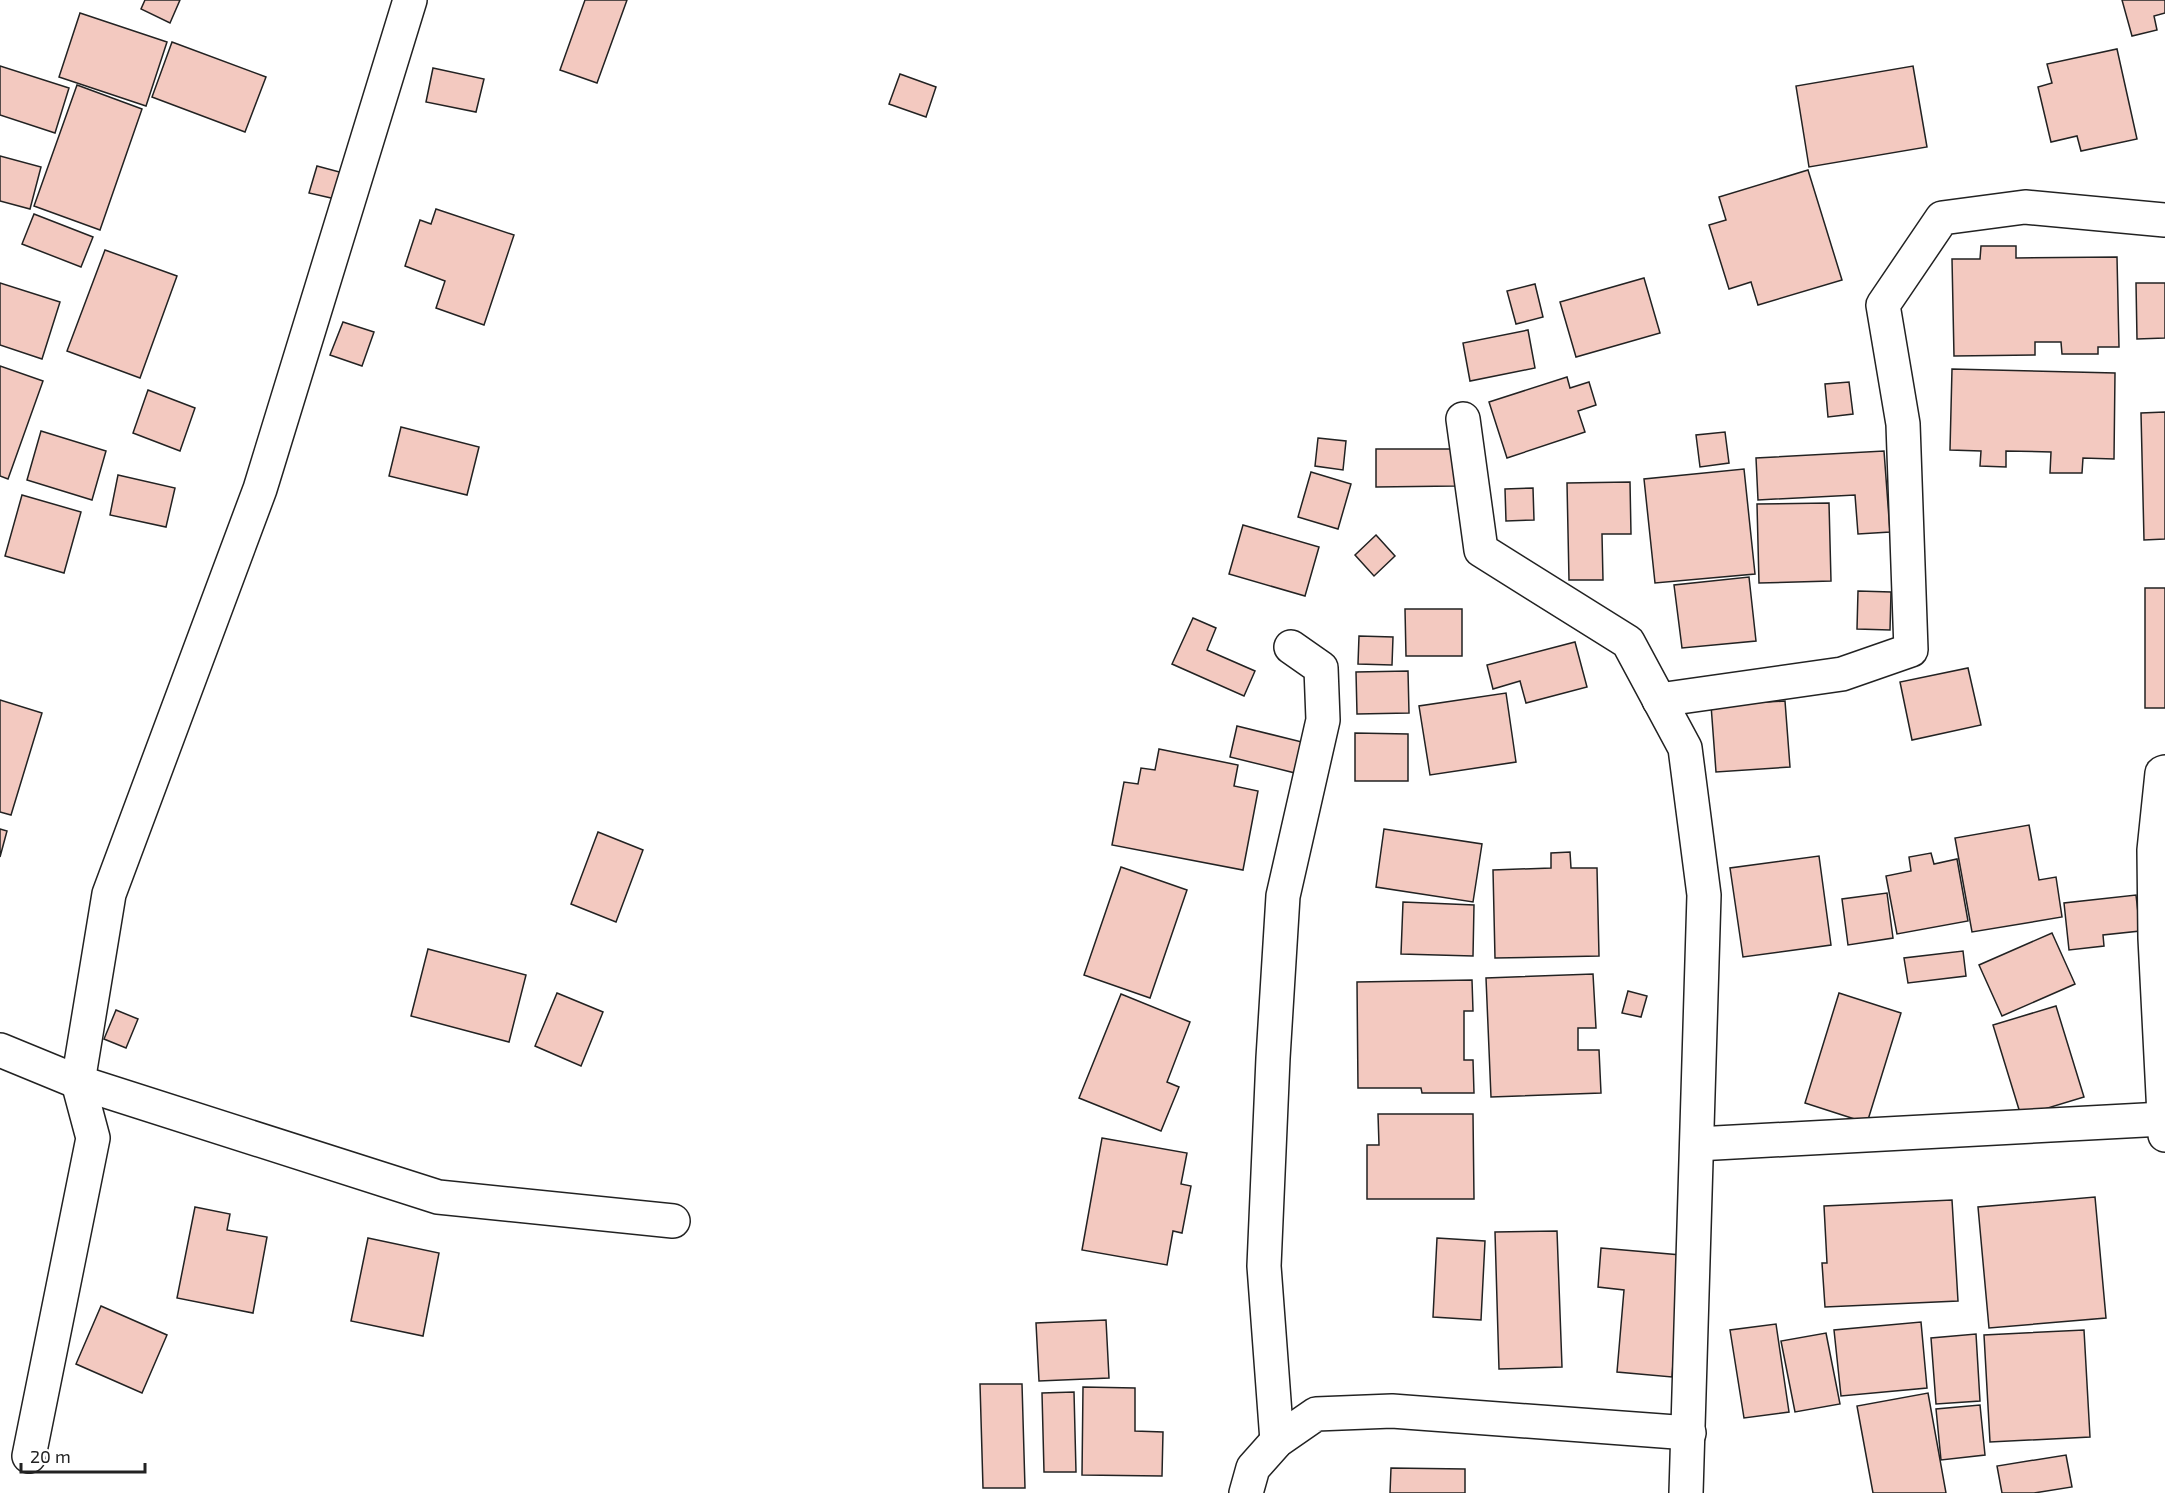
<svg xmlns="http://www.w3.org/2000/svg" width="2165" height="1493" viewBox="0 0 2165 1493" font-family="'Exo 2',sans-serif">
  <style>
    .building { fill: #f3c9c0; stroke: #222; stroke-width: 1.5 }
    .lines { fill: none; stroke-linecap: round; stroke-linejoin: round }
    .minor-casing { stroke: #222; stroke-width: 36 }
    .minor { stroke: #fff; stroke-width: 33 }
  </style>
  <rect width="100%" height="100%" fill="#fff"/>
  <g class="building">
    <path d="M145,0h35l-10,23 -29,-14z"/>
    <path d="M585,0h42l-30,83 -37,-13z"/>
    <path d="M2122,0h43v13l-11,3 3,14 -25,6z"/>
    <path d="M80,13l87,29 -21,64 -87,-29z"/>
    <path d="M172,42l94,35 -21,55 -93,-35z"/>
    <path d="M2117,49l20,90 -56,12 -4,-15 -26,6 -13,-55 14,-4 -5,-19z"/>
    <path d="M0,66l69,22 -14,45 -55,-18z"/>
    <path d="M1913,66l14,81 -118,20 -13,-81z"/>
    <path d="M433,68l51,11 -8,33 -50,-10z"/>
    <path d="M900,74l36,13 -10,30 -37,-13z"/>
    <path d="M77,85l65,24 -42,121 -66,-24z"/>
    <path d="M0,156l41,11 -11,42 -30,-8z"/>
    <path d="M317,166l30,8 -7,26 -31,-7z"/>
    <path d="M1808,170l34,110 -84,25 -7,-23 -22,7 -20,-64 17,-5 -7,-23z"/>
    <path d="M436,209l78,26 -30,90 -48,-17 9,-27 -40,-15 15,-46 11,4z"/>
    <path d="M34,214l59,23 -12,30 -59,-23z"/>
    <path d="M1981,246h35v12l101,-1 2,90h-21v7h-36l-1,-12h-26v13l-81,1 -2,-97h28z"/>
    <path d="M105,250l72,26 -37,102 -73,-27z"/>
    <path d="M1644,278l16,55 -84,24 -16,-55z"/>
    <path d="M0,283l60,19 -18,57 -42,-14z"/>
    <path d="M2136,283h29v55l-28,1z"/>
    <path d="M1535,284l8,33 -27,7 -9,-33z"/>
    <path d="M343,322l31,10 -12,34 -32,-11z"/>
    <path d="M1528,330l7,38 -65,13 -7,-38z"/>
    <path d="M0,366l43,15 -35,98 -8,-3z"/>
    <path d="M1952,369l163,4 -1,86 -31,-1 -1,15h-32l1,-21 -45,-1v16l-26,-1 1,-15 -31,-1z"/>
    <path d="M1567,377l3,11 19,-6 7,23 -18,6 7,21 -78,26 -18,-56z"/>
    <path d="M1849,382l4,32 -25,3 -3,-33z"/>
    <path d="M148,390l47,18 -15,43 -47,-18z"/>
    <path d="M2165,412v127l-21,1 -3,-127z"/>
    <path d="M401,427l78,20 -12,48 -78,-19z"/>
    <path d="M41,431l65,20 -14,49 -65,-20z"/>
    <path d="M1725,432l4,31 -29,4 -4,-32z"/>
    <path d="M1318,438l28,3 -3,29 -28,-4z"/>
    <path d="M1376,449h78l1,37 -79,1z"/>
    <path d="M1884,451l6,81 -32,2 -3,-39 -97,5 -2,-42z"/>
    <path d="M1744,469l11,105 -100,9 -11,-104z"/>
    <path d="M1311,472l40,12 -13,45 -40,-12z"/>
    <path d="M118,475l57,13 -9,39 -56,-12z"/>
    <path d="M1630,482l1,52h-29l1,46h-34l-2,-97z"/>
    <path d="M1533,488l1,32 -28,1 -1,-32z"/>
    <path d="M22,495l59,17 -17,61 -59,-17z"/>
    <path d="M1829,503l2,78 -72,2 -2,-79z"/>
    <path d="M1243,525l76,22 -14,49 -76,-22z"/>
    <path d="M1376,535l19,21 -21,20 -19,-21z"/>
    <path d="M1749,577l7,64 -74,7 -8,-63z"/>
    <rect x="2145" y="588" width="20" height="120"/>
    <path d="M1858,591l33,1 -1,38 -33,-1z"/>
    <path d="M1405,609h57v47h-56z"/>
    <path d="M1193,618l23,10 -9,22 48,21 -11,25 -72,-32z"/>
    <path d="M1359,636l34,1 -1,28 -34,-1z"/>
    <path d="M1575,642l12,45 -61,16 -6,-22 -27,8 -6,-24z"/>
    <path d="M1968,668l13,57 -69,15 -12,-58z"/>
    <path d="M1408,671l1,42 -52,1 -1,-42z"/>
    <path d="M1506,693l10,69 -86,13 -11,-69z"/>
    <path d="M0,700l42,13 -31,102 -11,-3z"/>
    <path d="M1785,701l5,66 -74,5 -5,-67z"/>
    <path d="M1237,726l65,16 -7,31 -65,-16z"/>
    <path d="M1355,733l53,1v47h-53z"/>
    <path d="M1159,749l79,16 -4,21 24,5 -15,79 -131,-25 12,-63 14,2 3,-16 14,2z"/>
    <path d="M2029,825l10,55 17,-3 6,40 -90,15 -17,-94z"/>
    <path d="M0,829l7,2 -7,26z"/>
    <path d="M1384,829l98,15 -9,58 -97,-15z"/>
    <path d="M598,832l45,18 -27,72 -45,-18z"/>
    <path d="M1570,852l1,16h26l2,88 -104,2 -2,-88 58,-2v-15z"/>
    <path d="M1931,853l3,11 23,-5 11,62 -71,13 -11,-58 25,-5 -2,-14z"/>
    <path d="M1819,856l12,89 -88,12 -13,-89z"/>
    <path d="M1121,867l66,23 -37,108 -66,-23z"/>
    <path d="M1887,893l6,45 -45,7 -6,-46z"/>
    <path d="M2136,895l4,36 -37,4 1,11 -35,4 -5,-47z"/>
    <path d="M1403,902l71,3 -1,51 -72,-2z"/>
    <path d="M2052,933l23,51 -73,32 -23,-51z"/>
    <path d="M428,949l98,26 -17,67 -98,-26z"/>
    <path d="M1963,951l3,25 -58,7 -4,-25z"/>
    <path d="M1593,974l3,54h-18v22h21l2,43 -110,4 -5,-119z"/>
    <path d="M1472,980l1,31h-9v49h9l1,33h-52l-1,-5h-63l-1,-106z"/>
    <path d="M1628,991l19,5 -6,21 -19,-4z"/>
    <path d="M557,993l46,19 -22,54 -46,-20z"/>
    <path d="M1839,993l62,20 -34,110 -62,-20z"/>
    <path d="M1121,994l69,28 -23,60 12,5 -18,44 -82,-33z"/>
    <path d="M2056,1006l28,91 -63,19 -28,-91z"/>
    <path d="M116,1010l22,9 -12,29 -22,-9z"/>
    <path d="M1378,1114h95l1,85h-107v-54h12z"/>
    <path d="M1102,1138l85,15 -6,31 10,2 -9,47 -9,-2 -6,34 -85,-15z"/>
    <path d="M2095,1197l11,121 -117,10 -11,-121z"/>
    <path d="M1952,1200l6,101 -133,6 -3,-44h5l-3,-57z"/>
    <path d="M195,1207l35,7 -3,16 40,7 -14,76 -76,-15z"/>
    <path d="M1557,1231l5,136 -63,2 -4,-137z"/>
    <path d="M368,1238l71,15 -16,83 -72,-15z"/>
    <path d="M1437,1238l48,3 -4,79 -48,-3z"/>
    <path d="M1601,1248l80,7 -9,122 -55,-5 7,-82 -26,-3z"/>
    <path d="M101,1306l66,29 -25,58 -66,-29z"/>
    <path d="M1106,1320l3,58 -70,3 -3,-58z"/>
    <path d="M1921,1322l6,66 -86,8 -7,-66z"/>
    <path d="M1776,1324l13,88 -45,6 -14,-88z"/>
    <path d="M2084,1330l6,107 -100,5 -6,-107z"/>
    <path d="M1826,1333l14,71 -45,8 -14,-71z"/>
    <path d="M1976,1334l4,67 -44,3 -5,-66z"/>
    <path d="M980,1384h42l3,104h-42z"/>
    <path d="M1083,1387l52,1v43l28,1 -1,44 -80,-1z"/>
    <path d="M1074,1392l2,80h-32l-2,-79z"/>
    <path d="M1928,1393l18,100h-73l-16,-87z"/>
    <path d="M1980,1405l5,50 -44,5 -5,-51z"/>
    <path d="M2066,1455l6,32 -38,6h-32l-5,-27z"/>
    <path d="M1391,1468l74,1v24h-75z"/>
  </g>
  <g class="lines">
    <defs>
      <g id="minor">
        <path d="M1463,419l18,131 147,92 57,106 19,147 -18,598"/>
        <path d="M1659,700l183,-26 69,-24 -8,-226 -20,-119 59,-87 83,-11 140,13"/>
        <path d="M2165,772l-3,1 -8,77 1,88 10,197"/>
        <path d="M0,1050l78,32 360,115 235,24"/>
        <path d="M1697,1144l466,-25"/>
        <path d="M1277,1441l-13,-175 9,-208 10,-162 40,-176 -2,-52 -30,-21"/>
        <path d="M29,1456l64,-318 -15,-56 31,-188 151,-405 150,-489"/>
        <path d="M1246,1493l7,-25 24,-27 39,-27 76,-3 297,22"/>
      </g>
    </defs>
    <use href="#minor" class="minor-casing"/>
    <use href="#minor" class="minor"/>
  </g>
  <path d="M21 1463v9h124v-9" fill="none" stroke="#222222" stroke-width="3"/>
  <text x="30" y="1463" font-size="18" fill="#222222" stroke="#ffffff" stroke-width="4.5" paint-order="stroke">20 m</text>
</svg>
